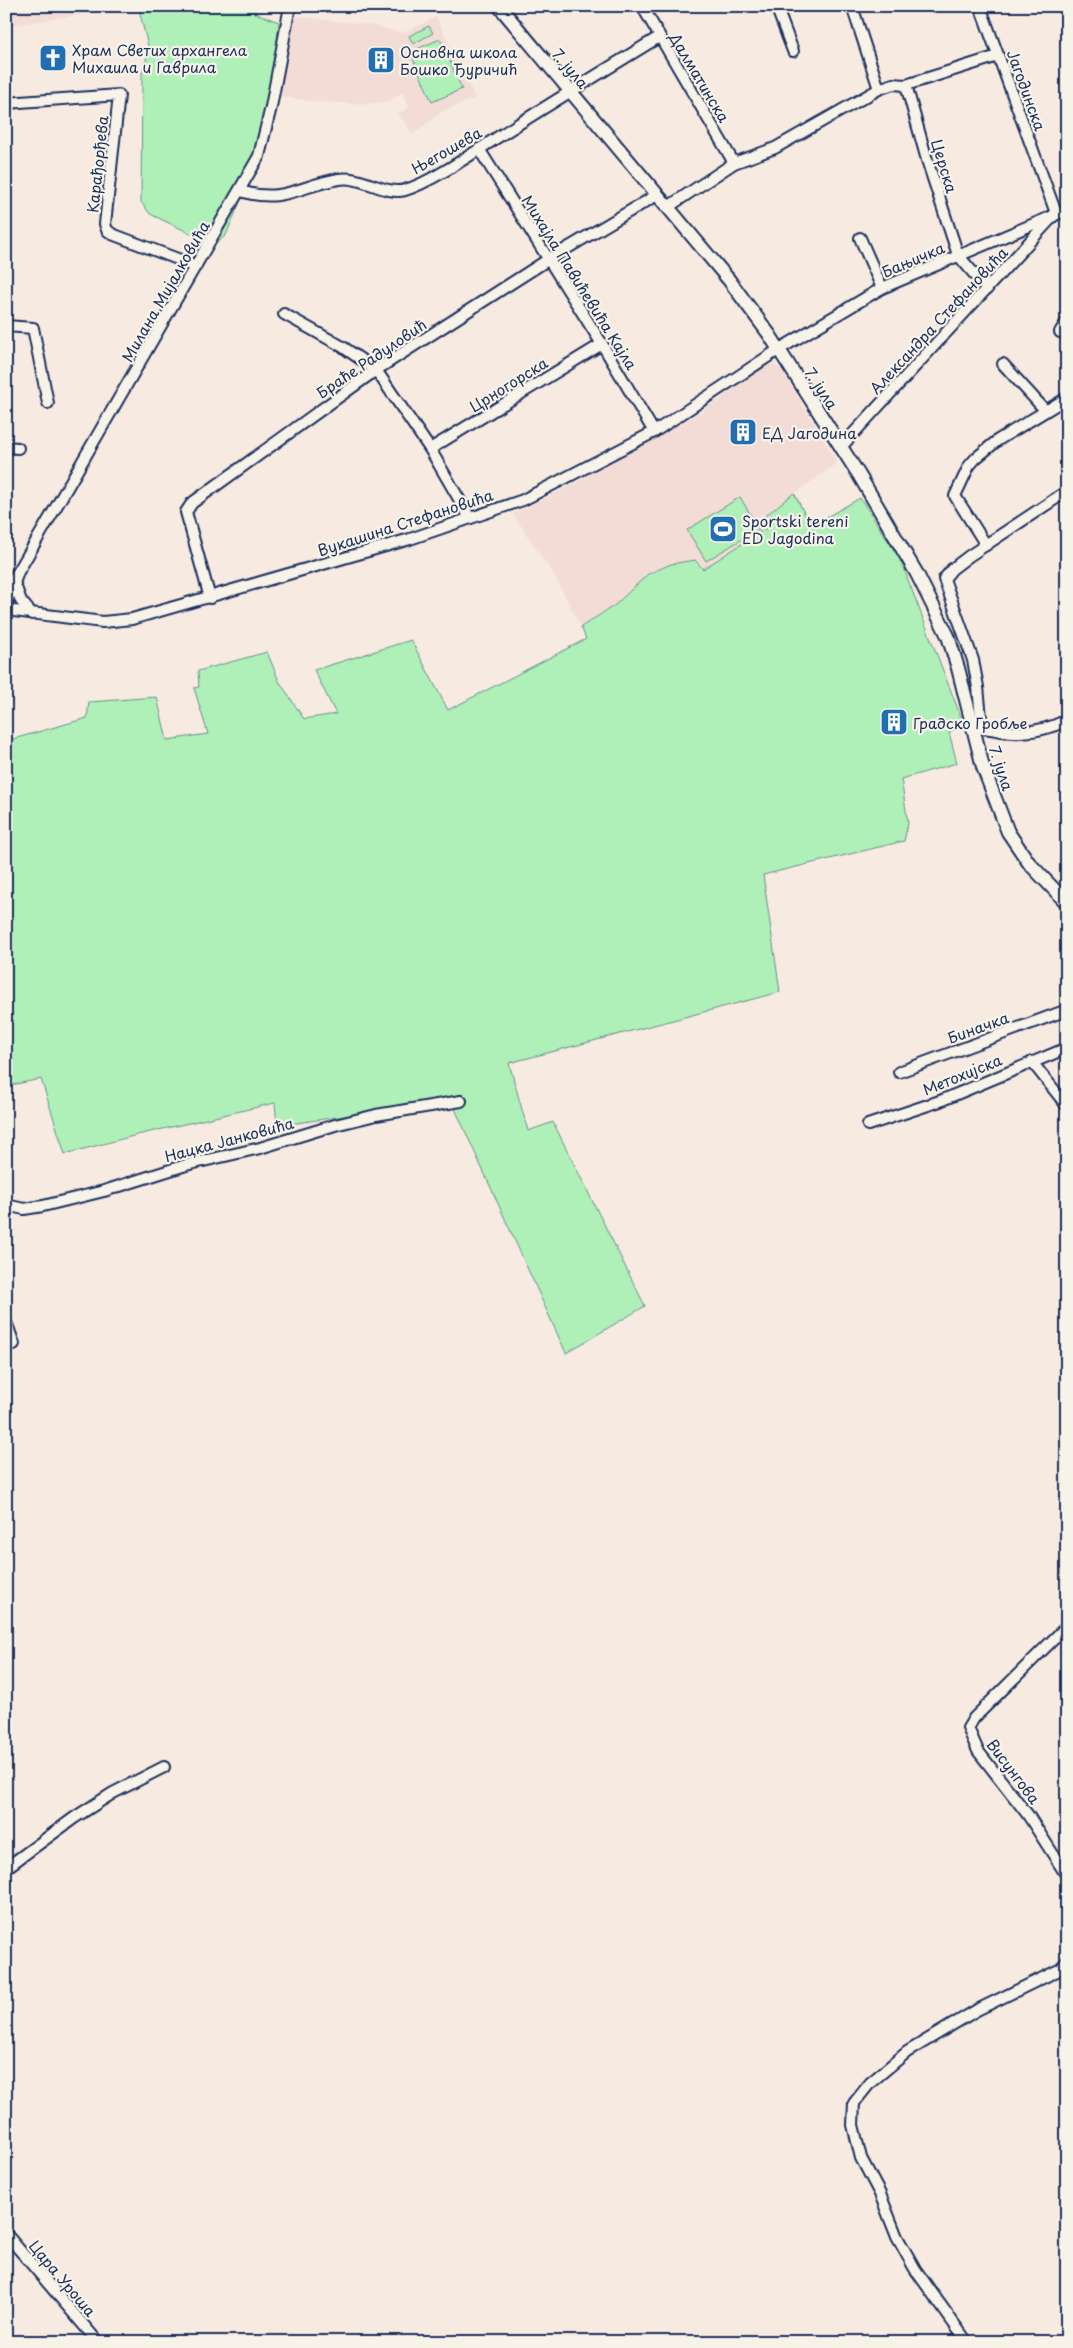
<svg xmlns="http://www.w3.org/2000/svg" width="1073" height="2348" viewBox="0 0 1073 2348" font-family="'Playpen Sans',sans-serif">
  <style>
    .built { fill: #f3dcd5 }
    .green { fill: #aef0b8; stroke: #64908b }
    .lines { fill: none; stroke-linecap: round; stroke-linejoin: round }
    .minor-casing { stroke: #1b2f5e; stroke-width: 14 }
    .major-casing { stroke: #1b2f5e; stroke-width: 16 }
    .minor { stroke: #f7f3e8; stroke-width: 10 }
    .major { stroke: #f7f3e8; stroke-width: 12 }
    .labels { text-anchor: middle; dominant-baseline: central; stroke-width: 4.5; stroke-linejoin: round; paint-order: stroke }
    .poi-label { font-size: 15px; fill: #1b2f5e; stroke: #f7f3e8; text-anchor: start }
    .street-label { font-size: 15px; fill: #1b2f5e; stroke: #f7f3e8 }
  </style>
  <rect width="100%" height="100%" fill="#f7eae0"/>
  <filter id="ink" filterUnits="userSpaceOnUse"><feTurbulence type="fractalNoise" baseFrequency=".02" numOctaves="2"/><feDisplacementMap in="SourceGraphic" scale="10" xChannelSelector="R" yChannelSelector="G"/><feConvolveMatrix kernelMatrix="1 2 1 2 8 2 1 2 1" color-interpolation-filters="sRGB"/></filter>
  <g filter="url(#ink)">
    <g class="built">
      <path d="M6,6h112v3l-112,17z"/>
      <path d="M292,16l79,9 32,8 33,-16 39,81 -32,13 -30,23 -15,-21 12,-6 -8,-14 -14,8 -23,3 -49,-2 -37,-6z"/>
      <path d="M768,364l7,1 7,5 55,93 -72,52 3,12 -66,42 -7,-9 -24,4 -23,10 -33,31 -34,22 -27,-52 -41,-61 55,-27 133,-75z"/>
    </g>
    <g class="green">
      <path d="M138,6h116l1,7 24,9 -8,74 -22,85 -23,54 -11,10 -65,-31 -9,-12 1,-128 7,-24z"/>
      <path d="M429,26l4,7 -20,11 -4,-8z"/>
      <path d="M440,39l22,50 -30,13 -22,-50z"/>
      <path d="M794,493l17,33 49,-28 40,61 64,166 -15,7 8,31 -56,16 7,44 -4,18 -141,34 17,117 -271,71 19,68 25,-9 92,184 -79,47 -115,-253 -174,26 -2,-23 -138,32 -72,19 -24,-75 -35,7v-345l81,-23 2,-16 68,-5 10,43 41,-6 -14,-46 5,-1 -1,-16 69,-19 12,29 25,38 32,-5 -22,-44 97,-30 37,70 138,-71 -5,-12 34,-22 33,-31 23,-10 24,-4 8,9 65,-42 -3,-11z"/>
      <path d="M740,497l19,32 -53,32 -19,-31z"/>
    </g>
    <g class="lines">
      <defs>
        <g id="minor">
          <path d="M642,6l92,157"/>
          <path d="M776,6l17,45"/>
          <path d="M852,6l27,83"/>
          <path d="M906,85l21,75 31,95 29,34"/>
          <path d="M6,103l113,-8 -14,129 2,6 5,4 84,32"/>
          <path d="M479,149l123,195 52,88"/>
          <path d="M240,191c44,13 58,-5 99,-12 22,-4 47,17 66,11 27,-8 68,-37 93,-53 53,-34 107,-67 161,-100"/>
          <path d="M668,207l66,-44 41,-15 104,-59 14,-5 13,1 92,-29"/>
          <path d="M860,238l22,50"/>
          <path d="M284,314l59,33 33,23 54,79 40,69"/>
          <path d="M6,326l27,2 15,75"/>
          <path d="M1060,332l7,-11"/>
          <path d="M1003,364l41,45"/>
          <path d="M6,447l12,1"/>
          <path d="M841,447l215,-234 -76,-207"/>
          <path d="M430,449l172,-105"/>
          <path d="M986,545l-31,-49 14,-30 7,-8 22,-18 69,-42"/>
          <path d="M15,585l6,16 11,13"/>
          <path d="M6,587l12,-15 27,-46 214,-370 12,-49 19,-101"/>
          <path d="M210,598l-24,-86 6,-9 184,-133 173,-111 108,-64"/>
          <path d="M6,604l11,-29"/>
          <path d="M6,610l97,12 29,-3 278,-80 113,-39 131,-68 124,-82 104,-62 185,-78"/>
          <path d="M976,728c12,-1 24,4 36,4 20,1 37,-3 55,-12"/>
          <path d="M982,728l-4,-41 -5,-27 -29,-81 8,-10 17,-13 98,-65"/>
          <path d="M1032,1062l35,44"/>
          <path d="M899,1072l168,-62"/>
          <path d="M868,1125l72,-24 127,-53"/>
          <path d="M6,1205l18,4 19,-3 61,-15 82,-26 74,-17 75,-23 41,-10 85,-14"/>
          <path d="M6,1322l8,22"/>
          <path d="M1067,1626l-93,92 -6,10 10,23 50,64 39,61"/>
          <path d="M6,1868l68,-50 39,-25 51,-26"/>
          <path d="M6,2234l92,108"/>
          <path d="M967,2342l-52,-73 -18,-32 -17,-43 -19,-36 -8,-33 1,-22 16,-20 37,-31 70,-42 84,-41 6,-8"/>
        </g>
        <path id="major" d="M499,6l230,274 40,54 90,141 58,99 31,62 10,32 25,99 25,65 21,31 38,40"/>
      </defs>
      <use href="#minor" class="minor-casing"/>
      <use href="#major" class="major-casing"/>
      <use href="#minor" class="minor"/>
      <use href="#major" class="major"/>
    </g>
  </g>
  <defs>
    <symbol id="church-square" viewBox="-11 -11 22 22"><rect x="-9" y="-9" width="18" height="18" rx="4" fill="#1f6fb2" stroke="#f7f3e8"/><path d="M-1.2-6h2.4v3.5h3.3v2.4h-3.3V6h-2.4V-.1h-3.3v-2.4h3.3Z" fill="#fff"/></symbol>
    <symbol id="building-square" viewBox="-11 -11 22 22"><rect x="-9" y="-9" width="18" height="18" rx="4" fill="#1f6fb2" stroke="#f7f3e8"/><path d="M-4-6H4V6H1V3H-1V6H-4ZM-2.5-4.3h1.7v1.8h-1.7ZM.8-4.3h1.7v1.8H.8ZM-2.5-1h1.7V.8h-1.7ZM.8-1h1.7V.8H.8Z" fill="#fff"/></symbol>
    <symbol id="stadium-square" viewBox="-11 -11 22 22"><rect x="-9" y="-9" width="18" height="18" rx="4" fill="#1f6fb2" stroke="#f7f3e8"/><path d="M0-5a6.5 5 0 1 0 0 10a6.5 5 0 1 0 0-10ZM-3.5-1.8h7v3.6h-7Z" fill="#fff"/></symbol>
  </defs>
  <g fill-rule="evenodd">
    <use href="#church-square" x="37" y="42" width="32" height="32"/>
    <use href="#building-square" x="365" y="44" width="32" height="32"/>
    <use href="#building-square" x="727" y="416" width="32" height="32"/>
    <use href="#stadium-square" x="707" y="513" width="32" height="32"/>
    <use href="#building-square" x="878" y="706" width="32" height="32"/>
  </g>
  <g class="labels">
    <g class="poi-label">
      <text x="72" y="49">Храм Светих архангела<tspan x="72" dy="17">Михаила и Гаврила</tspan></text>
      <text x="400" y="51">Основна школа<tspan x="400" dy="17">Бошко Ђуричић</tspan></text>
      <text x="762" y="432">ЕД Јагодина</text>
      <text x="742" y="520">Sportski tereni<tspan x="742" dy="17">ED Jagodina</tspan></text>
      <text x="913" y="722">Градско Гробље</text>
    </g>
    <g class="street-label">
      <text transform="translate(571 68) rotate(50)">7. јула</text>
      <text transform="translate(700 77) rotate(59)">Далматинска</text>
      <text transform="translate(1027 90) rotate(70)">Јагодинска</text>
      <text transform="translate(446 150) rotate(-30)">Његошева</text>
      <text transform="translate(97 164) rotate(-84)">Карађорђева</text>
      <text transform="translate(945 166) rotate(73)">Церска</text>
      <text transform="translate(913 259) rotate(-23)">Бањичка</text>
      <text transform="translate(580 282) rotate(58)">Михајла Павићевића Кајла</text>
      <text transform="translate(165 291) rotate(-60)">Милана Мијалковића</text>
      <text transform="translate(938 320) rotate(-47)">Александра Стефановића</text>
      <text transform="translate(371 358) rotate(-34)">Браће Радуловић</text>
      <text transform="translate(508 384) rotate(-32)">Црногорска</text>
      <text transform="translate(822 388) rotate(57)">7. јула</text>
      <text transform="translate(405 522) rotate(-18)">Вукашина Стефановића</text>
      <text transform="translate(1002 768) rotate(72)">7. јула</text>
      <text transform="translate(978 1027) rotate(-20)">Биначка</text>
      <text transform="translate(962 1074) rotate(-22)">Метохијска</text>
      <text transform="translate(229 1139) rotate(-15)">Нацка Јанковића</text>
      <text transform="translate(1014 1771) rotate(53)">Висунгова</text>
      <text transform="translate(63 2278) rotate(50)">Цара Уроша</text>
    </g>
  </g>
  <rect width="1073" height="2348" fill="none" stroke="#f7f3e8" stroke-width="25"/>
  <rect x="12" y="12" width="1048" height="2323" fill="none" stroke="#1b2f5e" stroke-width="2" filter="url(#ink)"/>
</svg>
